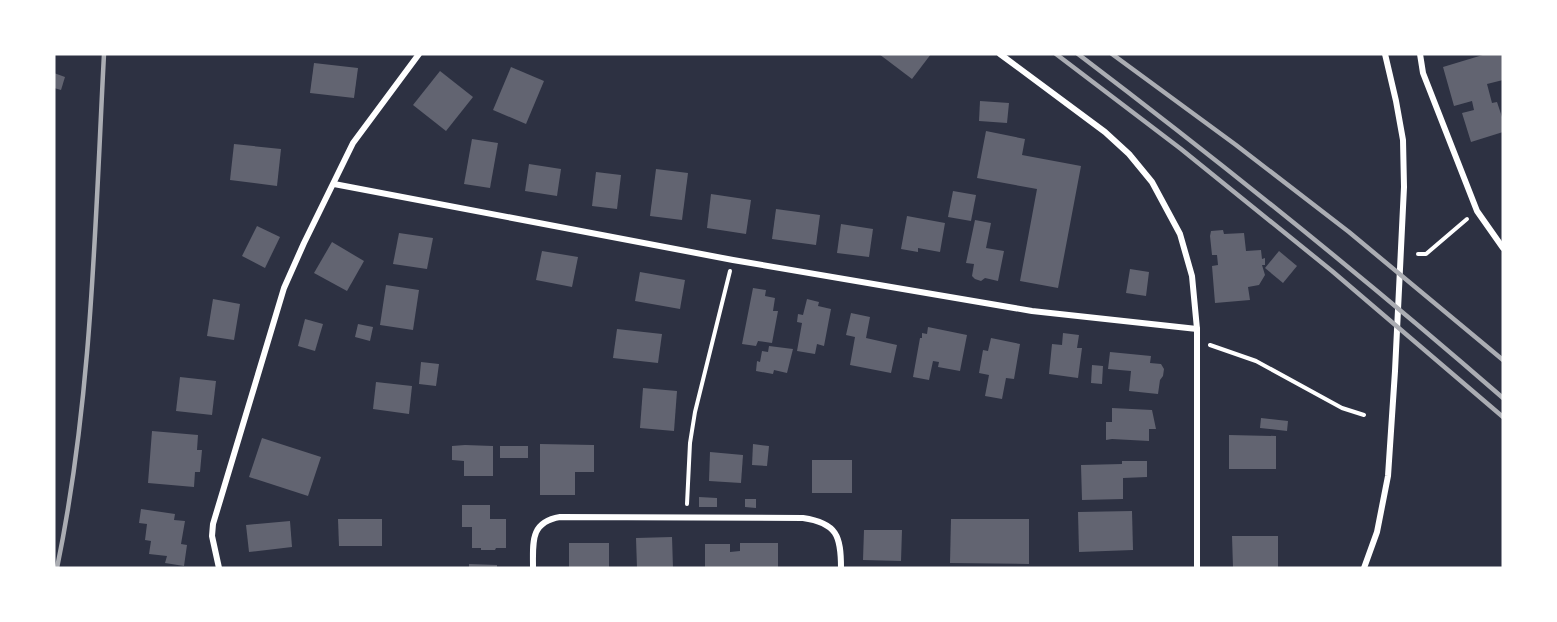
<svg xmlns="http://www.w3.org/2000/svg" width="1557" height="622" viewBox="0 0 1557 622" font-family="Cabin,sans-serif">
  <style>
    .building { fill: #626471 }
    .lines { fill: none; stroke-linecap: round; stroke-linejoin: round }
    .path { stroke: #fff; stroke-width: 4 }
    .minor { stroke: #fff; stroke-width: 6 }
    .rail { stroke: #abadb3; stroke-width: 4.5 }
  </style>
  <rect width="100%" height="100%" fill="#2d3142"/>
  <g class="building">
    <path d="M879,54h52l-19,25z"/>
    <path d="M1486,54h17v26l-16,4 5,19 5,-1 6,18v12l-32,10 -9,-29 12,-3 -2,-9 -18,5 -11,-39z"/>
    <path d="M314,63l44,5 -4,30 -44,-5z"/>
    <path d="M511,67l33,14 -18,43 -33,-14z"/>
    <path d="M440,71l33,26 -27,34 -33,-26z"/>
    <path d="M54,73l11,4 -4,13 -7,-2z"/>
    <path d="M980,101l29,2 -2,20 -28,-2z"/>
    <path d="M986,131l39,8 -3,16 59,11 -23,122 -38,-7 17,-92 -60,-11z"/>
    <path d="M472,139l26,4 -8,45 -26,-4z"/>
    <path d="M234,144l47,5 -4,37 -47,-6z"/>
    <path d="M529,164l32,5 -4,27 -32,-5z"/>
    <path d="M656,169l32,4 -6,47 -32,-4z"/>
    <path d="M596,172l25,3 -4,34 -25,-3z"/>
    <path d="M953,191l23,4 -5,26 -23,-4z"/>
    <path d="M711,194l40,6 -5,34 -39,-6z"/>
    <path d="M776,209l44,6 -4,30 -44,-6z"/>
    <path d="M907,216l38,7 -5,29 -22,-4v4l-17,-3z"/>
    <path d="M975,220l16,3 -5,25 18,3 -6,30 -13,-3 -4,3 -6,-2 -3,-3 2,-12 -8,-1z"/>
    <path d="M841,224l32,5 -4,28 -32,-4z"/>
    <path d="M257,226l23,11 -15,31 -23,-12z"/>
    <path d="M1223,230l1,4 20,-1 2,18 15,-1 1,9 3,-1v7h-3l3,10 -6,10 -11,2 2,13 -35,3 -3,-37 6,-1 -1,-10h-5l-2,-19 1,-5z"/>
    <path d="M399,233l34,5 -6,31 -34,-5z"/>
    <path d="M332,242l32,19 -17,30 -33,-18z"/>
    <path d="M542,251l36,6 -6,30 -36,-7z"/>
    <path d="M1279,251l18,15 -14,17 -18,-15z"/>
    <path d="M1130,269l19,3 -3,24 -20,-3z"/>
    <path d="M640,272l45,8 -5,29 -45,-8z"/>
    <path d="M386,285l33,5 -6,40 -33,-5z"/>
    <path d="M753,288l13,2 -1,6 10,2 -2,13h5l-6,32 -14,-2 -2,5 -14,-2z"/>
    <path d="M213,299l27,5 -6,36 -27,-4z"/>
    <path d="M807,299l12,3 -1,4 13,3 -7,37 -7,-2 -2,10 -18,-3 5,-28 -5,-1 1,-8 5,1z"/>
    <path d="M851,313l19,4 -4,21 31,7 -6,28 -41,-8 5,-28 -9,-2z"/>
    <path d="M305,319l18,5 -8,27 -17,-5z"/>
    <path d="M358,324l15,3 -3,14 -15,-4z"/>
    <path d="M928,327l39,8 -7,36 -22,-4 1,-5 -6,-1 -4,19 -16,-3 7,-39h2v-5l5,1z"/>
    <path d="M617,329l45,5 -4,29 -45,-5z"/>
    <path d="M1063,333l16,2 -2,13h5l-4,30 -29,-4 3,-30 10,1z"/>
    <path d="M991,338l29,6 -6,35 -8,-1 -4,21 -17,-3 4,-21 -10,-2 4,-23 5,1z"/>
    <path d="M769,346l24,3 -6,24 -13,-3 -1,4 -17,-3 1,-10 3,1 2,-11 6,1z"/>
    <path d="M1110,352l41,4 -1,7 11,1 3,5 -1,7 -3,4 -2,14 -29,-3 2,-20 -23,-2z"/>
    <path d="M421,362l18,2 -3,22 -17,-2z"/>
    <path d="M1092,365l11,1 -1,18 -11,-1z"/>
    <path d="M180,377l36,4 -4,34 -36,-4z"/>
    <path d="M376,382l36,4 -3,28 -36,-5z"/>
    <path d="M643,388l34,3 -3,40 -34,-3z"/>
    <path d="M1112,408l40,2 4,19h-7v12l-37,-2 -6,1v-18h6z"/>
    <path d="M1261,418l27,3 -1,10 -27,-3z"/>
    <path d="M152,431l46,4 -1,15h5l-2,22h-5l-1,15 -46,-4z"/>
    <path d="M1229,435l47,1v33h-47z"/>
    <path d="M262,438l59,19 -13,39 -59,-19z"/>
    <path d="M540,444l54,1v27h-19v23h-35z"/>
    <path d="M753,444l16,2 -2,20 -15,-1z"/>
    <path d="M465,445l28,1v30h-29v-15l-12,-1v-14z"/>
    <rect x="500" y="446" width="28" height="12"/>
    <path d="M710,452l33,3 -2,28 -32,-2z"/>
    <rect x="812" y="460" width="40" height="33"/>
    <path d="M1122,461h25v16l-24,1v21l-41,1 -1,-35 41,-1z"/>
    <path d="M699,497l18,1v9h-18z"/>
    <path d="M745,499h11v9l-11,-1z"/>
    <path d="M462,505h28v14h16v29h-10l-1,2h-14v-2h-9v-21h-10z"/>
    <path d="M141,509l34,5 -1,6 11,1 -4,23 6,1 -3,21 -19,-3 2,-7 -18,-2 2,-13 -6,-1 2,-16 -8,-1z"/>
    <path d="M1132,511l1,39 -54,2 -1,-40z"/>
    <path d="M338,519h44v27h-43z"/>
    <path d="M951,519h78v45l-79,-1z"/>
    <path d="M290,521l2,26 -43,5 -3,-27z"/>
    <path d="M864,530h38l-1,31 -38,-1z"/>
    <path d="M1232,536h46v32h-45z"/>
    <path d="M672,537l1,31h-36l-1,-30z"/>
    <rect x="569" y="543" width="40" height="25"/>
    <path d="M740,543h38v25h-73v-24h25v8l10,-1z"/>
    <path d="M469,564l28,1v3h-28z"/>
  </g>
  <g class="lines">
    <g class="path">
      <path d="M1418,254h8l41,-35"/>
      <path d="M1210,345l46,16 86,47 22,7"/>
      <path d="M687,504l3,-61 5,-31 35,-141"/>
    </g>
    <g class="minor">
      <path d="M1000,54l105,78 24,22 23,28 28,52 12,42 5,53v239"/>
      <path d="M1420,54l3,19 54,138 26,37"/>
      <path d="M334,184l399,76 299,51 165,18"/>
      <path d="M219,568l-7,-32 1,-12 71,-236 20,-45 49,-100 66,-89"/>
      <path d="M533,568c0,-26 -3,-46 27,-51l243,1c34,5 38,18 38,50"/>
      <path d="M1364,568l13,-36 11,-56 7,-105 9,-184 -1,-47 -7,-39 -11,-47"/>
    </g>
    <g class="rail">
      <path d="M1056,54l125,95 151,122 171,146"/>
      <path d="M1078,54c145,110 287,224 425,344"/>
      <path d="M1112,54l124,91 113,87 154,128"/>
      <path d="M57,568c35,-169 38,-342 47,-514"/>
    </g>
  </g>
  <rect width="1557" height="622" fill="none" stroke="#ffffff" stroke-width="111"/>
</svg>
